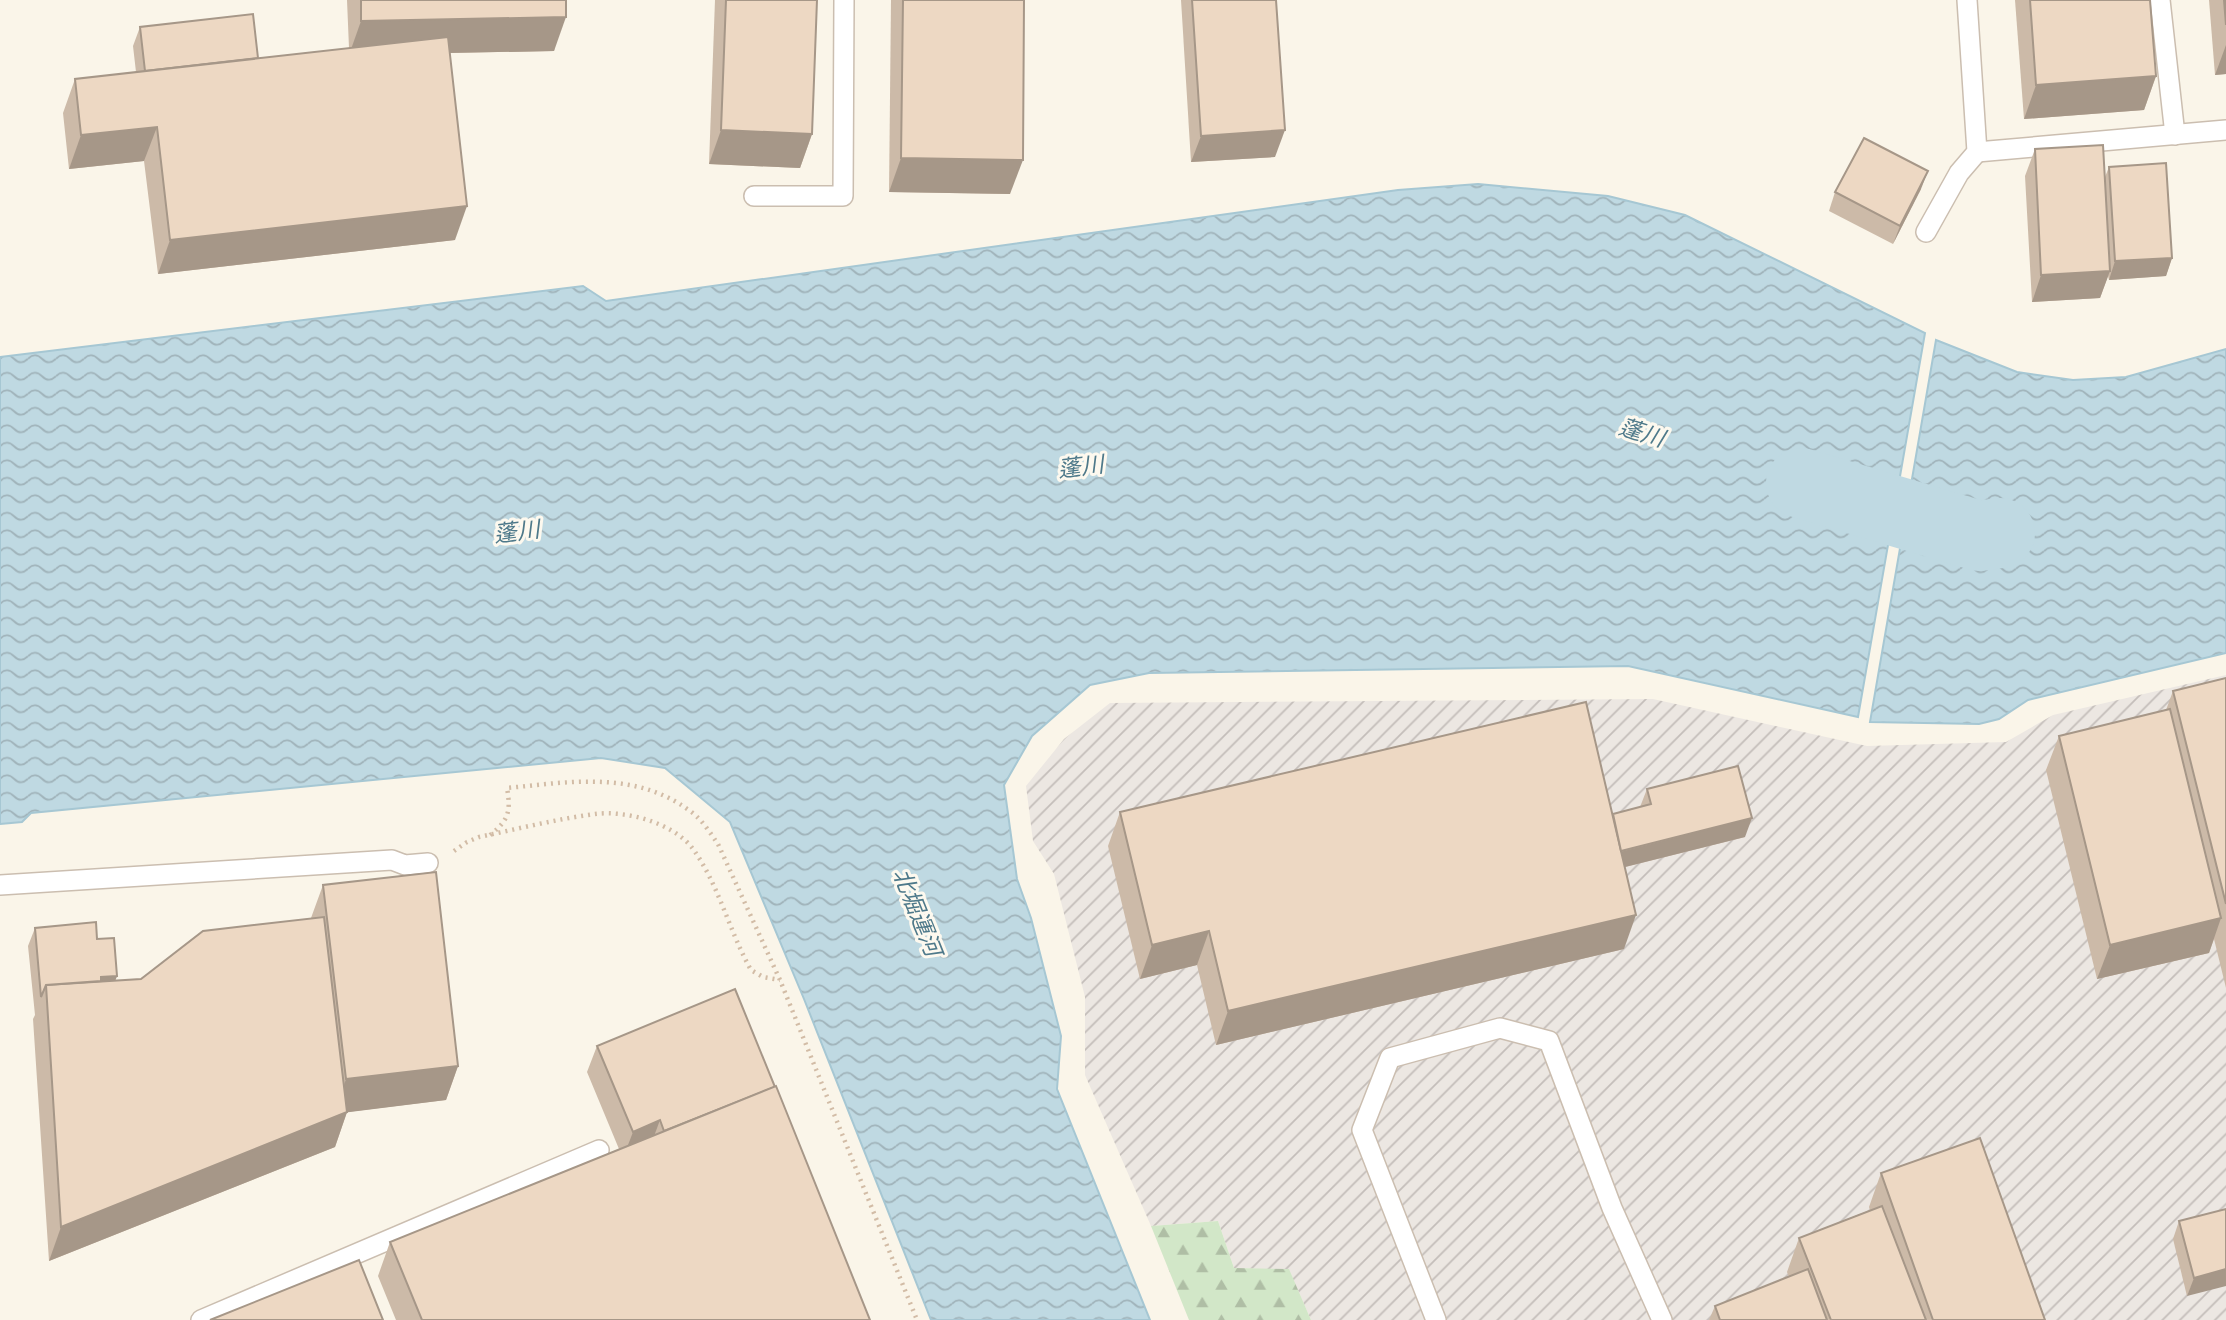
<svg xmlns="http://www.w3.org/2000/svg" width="2226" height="1320" viewBox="0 0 2226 1320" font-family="Overpass,'Noto Sans JP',sans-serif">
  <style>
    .industrial { fill: url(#industrial-furrows) }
    .forest { fill: url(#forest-firs) }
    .water { fill: url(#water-waves); stroke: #a6c7d3; stroke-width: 2 }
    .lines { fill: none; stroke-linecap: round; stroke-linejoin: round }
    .river { stroke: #bfd9e2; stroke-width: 70 }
    .lane-casing { stroke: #cbbeb0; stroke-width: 22 }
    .path { stroke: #d2bca6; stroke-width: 4.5; stroke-dasharray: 2 5; stroke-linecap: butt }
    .lane { stroke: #fff; stroke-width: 19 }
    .wall { fill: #ccbaa8 }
    .shaded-wall { fill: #a69788 }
    .building { fill: #edd8c3; stroke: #a69788; stroke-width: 2 }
    .labels { text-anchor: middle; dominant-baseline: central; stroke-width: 6; stroke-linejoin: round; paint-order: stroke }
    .water-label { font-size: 23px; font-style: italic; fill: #4e798a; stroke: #fdf9ef }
  </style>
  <defs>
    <pattern id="industrial-furrows" width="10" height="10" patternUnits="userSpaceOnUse" patternTransform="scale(1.75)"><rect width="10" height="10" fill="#ece7e2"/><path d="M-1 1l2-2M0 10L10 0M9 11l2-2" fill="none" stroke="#c4beba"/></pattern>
    <pattern id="forest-firs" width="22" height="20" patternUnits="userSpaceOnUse" patternTransform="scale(1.75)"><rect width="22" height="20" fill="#d2e7c8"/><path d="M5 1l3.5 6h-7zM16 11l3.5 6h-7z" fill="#afbea5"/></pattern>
    <pattern id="water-waves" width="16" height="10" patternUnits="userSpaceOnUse" patternTransform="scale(1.75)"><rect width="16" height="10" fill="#bfd9e2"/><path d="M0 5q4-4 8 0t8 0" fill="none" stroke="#a0b3ba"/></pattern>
  </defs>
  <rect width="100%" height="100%" fill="#faf5e9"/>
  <path class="industrial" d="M2226,675v645h-915l-22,-50 -55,-2 -16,-47 -67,5 -66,-151v-78l-31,-123 -21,-33 -7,-55 38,-47 46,-36 543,-4 214,47 139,-4 47,-27z"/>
  <path class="forest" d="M1218,1221l16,47 55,1 22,51h-122l-38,-94z"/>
  <g class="water">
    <path d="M1478,184l130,12 77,19 240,118 -67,384 -230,-51 -479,7 -59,12 -58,51 -28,49 13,94 14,39 30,118 -4,53 93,231h-219l-127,-321 -74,-177 -65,-54 -64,-10 -570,55 -9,9 -22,2v-467l583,-71 23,15 792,-111z"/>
    <path d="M1936,340l81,32 56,8 53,-3 100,-28v304l-198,47 -29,19 -20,5 -109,-2z"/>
  </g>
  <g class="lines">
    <path class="river" d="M1801,483l178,53 21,-3"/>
    <defs>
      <g id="lane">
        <path d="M2160,0l15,135"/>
        <path d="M1977,152l249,-22"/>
        <path d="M754,196h89l1,-196"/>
        <path d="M1926,232l33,-59 18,-21 -10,-152"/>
        <path d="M0,885l392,-25 13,5 23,-2"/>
        <path d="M201,1320l398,-170"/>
        <path d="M1436,1320l-74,-190 28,-72 110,-30 49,13 63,167 50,112"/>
      </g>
    </defs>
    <use href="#lane" class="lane-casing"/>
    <g class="path">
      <path d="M490,835c19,-15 21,-24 17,-47 63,-6 128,-18 183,23 12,8 20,22 28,33l62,136 137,340"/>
      <path d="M454,851l13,-9 12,-5c38,-8 78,-18 116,-23 31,-4 79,9 98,35 26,36 36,82 58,121l12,7 17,3"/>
    </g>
    <use href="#lane" class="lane"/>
  </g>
  <g class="wall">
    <path d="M347,0h219l-12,51 -105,2 6,187 -297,34 -14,-113 -75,8 -6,-56 12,-34 61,-7 -3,-26 7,-19 118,31 91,-10z"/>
    <path d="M715,0h102l-5,134 -12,34 -91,-4z"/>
    <path d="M891,0h133l-14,194 -121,-2z"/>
    <path d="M1181,0h95l-1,157 -84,5z"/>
    <path d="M2015,0h135l6,76 -12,34 -120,9z"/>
    <path d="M2209,0h17v74l-11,1z"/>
    <path d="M2035,149l70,28 4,-10 63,91 -6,18 -57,4 -1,-4 -8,22 -68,4 -7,-126z"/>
    <path d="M1921,189l-28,55 -64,-33 6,-19z"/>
    <path d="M2226,678v310l-12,-49 -5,14 -112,26 -51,-209 13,-34 107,-26 7,-19z"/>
    <path d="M1647,789l98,48 -120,30 -1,82 -408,96 -19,-80 -57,14 -32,-133 12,-34 493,2 27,-7z"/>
    <path d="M323,885l135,181 -12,34 -99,12 -12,35 -286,114 -16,-242 2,-4 -7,-69 7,-18 62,11 20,37 -2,5 26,-2 170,-61z"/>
    <path d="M597,1046l273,274h-474l-18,-44 12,-34 229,-93 -32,-77z"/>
    <path d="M1881,1173l164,147h-336l6,-14 74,-29 -2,-5 12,-34 71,-28 -1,-3z"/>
    <path d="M2226,1209l-39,87 -14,-57 6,-18z"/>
  </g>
  <g class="shaded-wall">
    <path d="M566,17l-12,34 -205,4 12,-34z"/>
    <path d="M2226,45v29l-11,1z"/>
    <path d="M2156,76l-12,34 -120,9 12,-34z"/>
    <path d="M157,127l-13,34 -75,8 12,-34z"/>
    <path d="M721,130l91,4 -12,34 -91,-4z"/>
    <path d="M1285,130l-10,27 -84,5 10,-26z"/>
    <path d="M901,158l122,2 -13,34 -121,-2z"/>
    <path d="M1928,171l-7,18 -28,55 7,-18z"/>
    <path d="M467,206l-12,34 -297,34 12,-34z"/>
    <path d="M2172,258l-6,18 -57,4 6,-19z"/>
    <path d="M2110,271l-10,27 -68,4 9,-27z"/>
    <path d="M1752,818l-7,19 -132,33 7,-18z"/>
    <path d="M1636,915l-12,34 -408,96 12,-34z"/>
    <path d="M2221,918l-12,35 -112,26 13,-34z"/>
    <path d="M1209,931l-12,34 -57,14 12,-34z"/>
    <path d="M117,976l-7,18 -15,16 6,-33z"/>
    <path d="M458,1066l-12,34 -112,14 12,-35z"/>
    <path d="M347,1112l-12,35 -286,114 12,-34z"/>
    <path d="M660,1120l-10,27 -27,11 10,-26z"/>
    <path d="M2226,1269v17l-39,10 7,-18z"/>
  </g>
  <g class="building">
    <path d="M361,0h205v17l-205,4z"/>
    <path d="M726,0h91l-5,134 -91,-4z"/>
    <path d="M903,0h121l-1,160 -122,-2z"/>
    <path d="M1192,0h84l9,130 -84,6z"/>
    <path d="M2030,0h120l6,76 -120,9z"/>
    <path d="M2224,0h2v25z"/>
    <path d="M253,14l5,44 -113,13 -5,-44z"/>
    <path d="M448,37l19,169 -297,34 -13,-113 -76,8 -6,-56z"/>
    <path d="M1864,138l64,33 -28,55 -65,-34z"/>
    <path d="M2103,145l7,126 -69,4 -6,-126z"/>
    <path d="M2166,163l6,95 -57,3 -6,-94z"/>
    <path d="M2226,678v226l-53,-213z"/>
    <path d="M1586,702l50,213 -408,96 -19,-80 -57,14 -32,-133z"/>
    <path d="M2170,709l51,209 -111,27 -51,-209z"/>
    <path d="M1738,766l14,52 -131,33 -8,-37 38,-10 -4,-15z"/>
    <path d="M436,872l22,194 -112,13 -23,-194z"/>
    <path d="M324,917l23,195 -286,115 -15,-242 95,-6 62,-48z"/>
    <path d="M96,922l1,17 17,-1 3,38 -16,1v4l-55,4 -5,12 -6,-69z"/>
    <path d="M735,989l40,98 -111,44 -4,-11 -27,12 -36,-86z"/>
    <path d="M776,1086l94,234h-448l-32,-78z"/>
    <path d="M1980,1138l65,182h-112l-52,-147z"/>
    <path d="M1882,1206l44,114h-95l-32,-82z"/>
    <path d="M2226,1209v60l-32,9 -15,-57z"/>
    <path d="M359,1260l24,60h-173z"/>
    <path d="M1808,1269l19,51h-107l-5,-14z"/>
  </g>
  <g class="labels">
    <g class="water-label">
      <text transform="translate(1641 435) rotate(17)">蓬川</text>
      <text transform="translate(1081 469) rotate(-7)">蓬川</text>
      <text transform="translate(517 534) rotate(-7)">蓬川</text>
      <text transform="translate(915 913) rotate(68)">北堀運河</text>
    </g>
  </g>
</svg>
